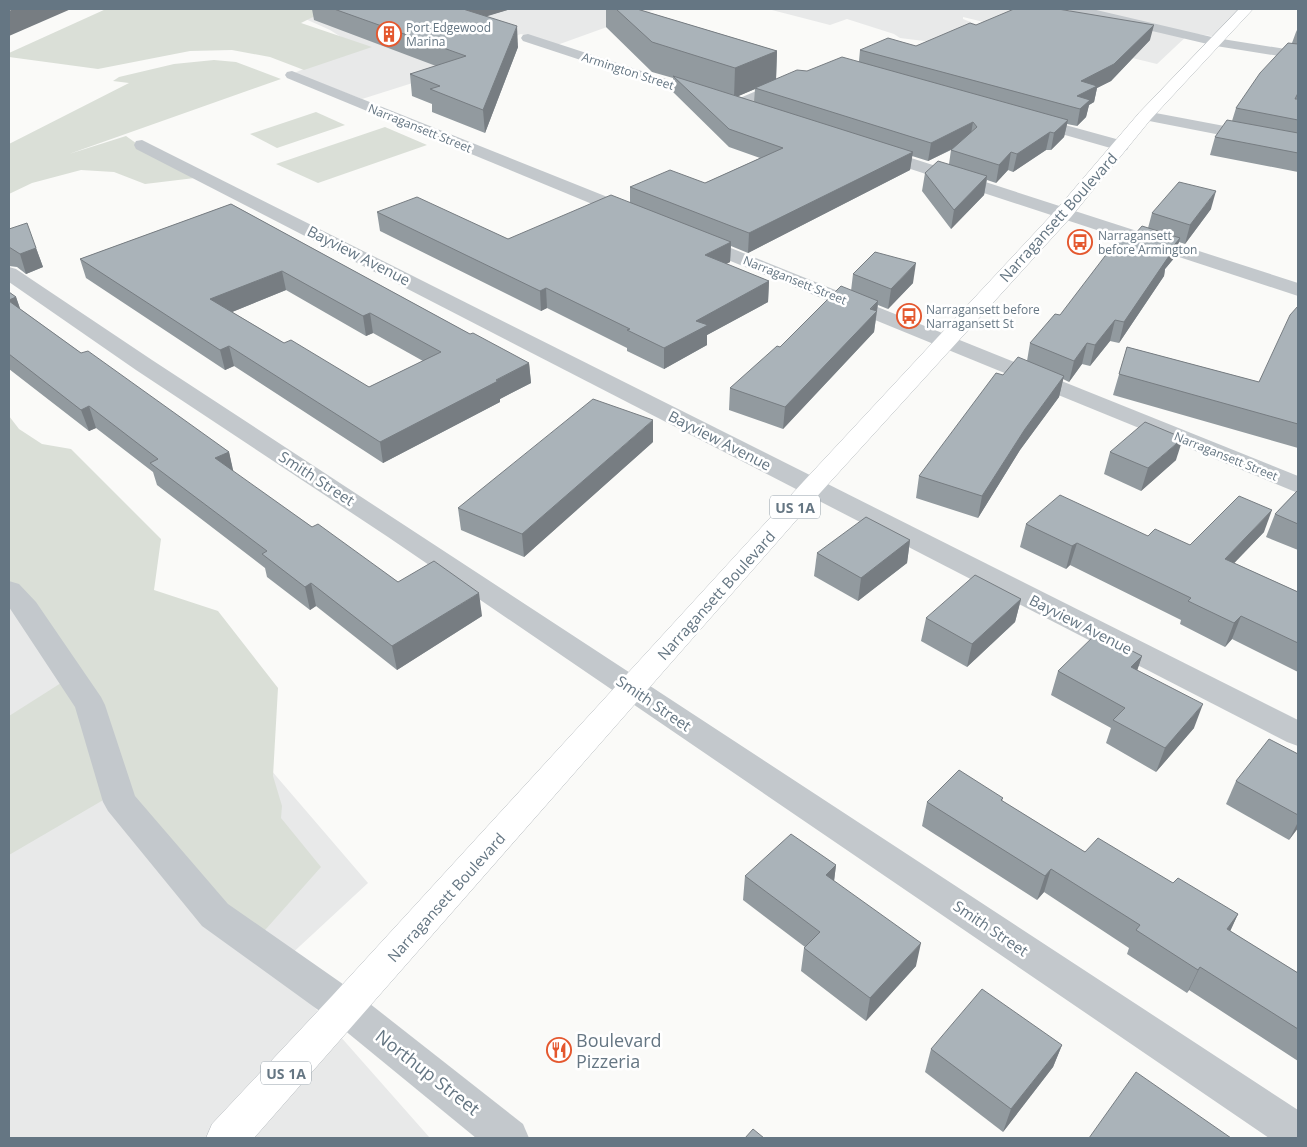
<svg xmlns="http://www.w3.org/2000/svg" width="1307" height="1147" viewBox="0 0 1307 1147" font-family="'Open Sans',sans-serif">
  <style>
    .built { fill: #e8e9e9 }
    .green { fill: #dadfd7 }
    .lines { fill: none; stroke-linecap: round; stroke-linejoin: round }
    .primary-casing { stroke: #b5babe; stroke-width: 1 }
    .minor { fill: #c3c8cc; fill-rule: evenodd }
    .tertiary { fill: #c3c8cc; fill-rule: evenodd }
    .primary { fill: #fff; fill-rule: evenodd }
    .wall { fill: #929a9f; fill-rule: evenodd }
    .shaded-wall { fill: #777d82 }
    .building { fill: #aab3b9; stroke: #777d82; fill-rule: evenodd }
    .labels { text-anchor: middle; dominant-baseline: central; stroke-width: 5; stroke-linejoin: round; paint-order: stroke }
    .far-poi-label { font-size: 12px; fill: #657683; stroke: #fff; text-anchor: start }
    .far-street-label { font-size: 12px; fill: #657683; stroke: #fff }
    .shield { fill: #fff; stroke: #939fa8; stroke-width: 1 }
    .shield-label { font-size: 14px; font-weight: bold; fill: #657683 }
    .street-label { font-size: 15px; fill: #657683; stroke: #fff }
    .near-poi-label { font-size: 18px; fill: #657683; stroke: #fff; text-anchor: start }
    .near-street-label { font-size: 18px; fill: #657683; stroke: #fff }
  </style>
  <rect width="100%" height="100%" fill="#fafaf8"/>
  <g class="built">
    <path d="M295,9h362l-100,36 -36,-11 -74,26 -25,20 -60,19 -68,-26 41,-17 17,-12 -22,-14 -29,-13z"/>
    <path d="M768,9h477l-27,28 -28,-4 -33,31 -194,-47v2l20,8 -35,17 -48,-6 -6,-4 -47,-15 -17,6z"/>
    <path d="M9,465l359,418 -95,88 36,30 121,137h-421z"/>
  </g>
  <g class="green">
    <path d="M106,9h223l-28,14 71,24 -68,23 -34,-13 -38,-7 -42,1 -92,18 -89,-12v-4z"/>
    <path d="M214,60l22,2 45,17 -212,75 57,-18 14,10 63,31 -58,7 -31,-12 -33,-2 -49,13 -23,11v-50l120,-61 -16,-2 6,-4 55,-13z"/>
    <path d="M316,112l29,13 -68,23 -27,-14z"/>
    <path d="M385,127l42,18 -109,38 -42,-19z"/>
    <path d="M9,416l10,13 23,15 29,5 90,90 -7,51 64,21 60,77 -5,88 9,30 -1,12 40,49 -70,79 -146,-147 -96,56v-139l52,-33 1,-10 -53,-68z"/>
  </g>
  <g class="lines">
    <defs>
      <path id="primary" d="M1239,9h14l-102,110 -80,98 -250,275 -567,646h-48l6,-14 120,-128 471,-514 254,-273 82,-96z"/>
    </defs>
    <use href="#primary" class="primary-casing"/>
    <g class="minor">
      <path d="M1069,9h23l124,29 82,13v8l-82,-13 -145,-34z"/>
      <path d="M528,34l184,60 3,3 -3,3h-10l-179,-59 -2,-3 2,-3z"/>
      <path d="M292,71l348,139 2,4 -2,4 -7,2 -7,-2 -339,-140 -2,-3 2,-3z"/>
      <path d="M789,77l5,2 3,3 -3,3 -54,24h-12l-2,-3 2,-3z"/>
      <path d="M1145,111l153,29v10l-159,-31 -2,-3 2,-3z"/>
      <path d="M1029,115l98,27 2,4 -2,4 -6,1 -98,-28 -2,-3 2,-3z"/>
      <path d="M142,140l1156,580v26l-11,-4 -1151,-593 -2,-4 2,-4z"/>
      <path d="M877,147l421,136v13l-427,-140 -2,-4 2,-4z"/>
      <path d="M696,234l602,242v17l-609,-249 -3,-4 3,-4z"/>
      <path d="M9,267l7,2 136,91 1146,750v28h-29l-881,-601 -252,-167 -127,-88z"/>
      <path d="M346,991l14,5 163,128 6,14h-53l-144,-118 -5,-12 5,-12z"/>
    </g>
    <path class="tertiary" d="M9,581l10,3 17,18 65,95 4,8 30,91 93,108 132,92 5,12 -5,12 -14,5 -14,-5 -130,-94 -94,-115 -5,-9 -28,-95 -66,-100z"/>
    <use href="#primary" class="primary"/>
  </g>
  <g class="wall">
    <path d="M312,9h199l-25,7 32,31 -33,86 -53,-21v-8l-20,-8 -2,-22 26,-8 -122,-46z"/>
    <path d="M606,9h31l140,42 -1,28 31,-8 52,-10 1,-11 56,-4 60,-21 174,15 -39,41 -14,7 -3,14 -5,3 -3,12 -9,9 -10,-2 -3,13 -13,13h-5l-33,22 -5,-2 -12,13 -9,-3 -3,15 -33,34 -29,-38 3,-18 24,-9 2,-14 -23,11 -16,-5 -2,14 -162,83 -17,-7 -1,16 -4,2 43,17 -1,21 -61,33v10l-43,24 -37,-18v-3l-80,-40 -6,3 -161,-80 -3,-19 131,27 122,-37v-15l75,-4 55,-25 -31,-11 -56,-55v-14l-21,-6 -46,-45zM755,89l-1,13 -16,-6z"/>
    <path d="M1298,28v144l-88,-17 5,-18 17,-16 4,-13 56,-65 4,-11z"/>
    <path d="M231,204l239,130 59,29 2,20 -31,16v3l-117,61 -149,-97 -9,4 -139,-92 -6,-19zM286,290l80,46 7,-3 50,28 -54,26 -85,-44 -52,-31z"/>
    <path d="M1211,209l-26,35 -6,-2 -4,15 -10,12 -1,7 -45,67 -9,-2 -20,25 -8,-2 -13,18 -6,-3 -4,18 -39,53 -42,68 -62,-20 3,-22 84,-101 24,-14 3,-18 30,-28 68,-73 20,-14 4,-15z"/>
    <path d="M9,229l27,19 7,19 -17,7 -9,-7 -8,-1z"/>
    <path d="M853,274l60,9 -25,26 -10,-4 -4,27 -91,97 -54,-19 1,-22 50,-41 71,-56z"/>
    <path d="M9,292l7,5 4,12 61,44 148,99 4,20 79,55 86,55 84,34 -85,54 -81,-64 -6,4 -43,-33 -2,-9 -108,-83 -4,-13 -57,-44 -7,3 -80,-62z"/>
    <path d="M1298,306v142l-185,-53 14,-48 132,35z"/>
    <path d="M653,442l-129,115 -63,-27 -3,-22z"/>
    <path d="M1110,452l66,8 -35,31 -37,-17z"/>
    <path d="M1298,490v60l-32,-13 9,-23z"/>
    <path d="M1026,524l122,12 42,9 74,-13 -30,31 64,29v80l-66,-33 -7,8 -45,-23 1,-4 -111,-55 -4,4 -46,-22z"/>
    <path d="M910,540l-3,23 -49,38 -44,-25 3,-23z"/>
    <path d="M1021,599l-6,23 -48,45 -46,-26 5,-23z"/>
    <path d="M1142,656l-5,14 57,58 -38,44 -50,-29 5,-15 -60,-33 7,-24z"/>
    <path d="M1298,754v74l-9,12 -63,-36 10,-23z"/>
    <path d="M1003,798l-1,3 83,51 88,31 65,31 -8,17 68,42v88l-109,-71 -2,3 -60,-39 2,-6 -85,-56 -7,8 -115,-74 5,-24z"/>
    <path d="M836,865l-2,16 82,85 -50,55 -65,-50 3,-23 1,-1 -62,-47 2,-24z"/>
    <path d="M1062,1045l-9,22 -50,65 -78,-60 6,-23z"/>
  </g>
  <g class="shaded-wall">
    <path d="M13,9h58l-62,27v-25z"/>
    <path d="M454,9h57l-56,17z"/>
    <path d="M1154,25l-4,15 -39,41 -14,7 -3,14 -5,3 -3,12 -9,9 3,-17 -5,-2 6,-26z"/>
    <path d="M517,26l1,21 -33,86 -2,-23z"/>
    <path d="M777,51l-1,29 -21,8v1l-21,9 1,-30z"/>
    <path d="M1068,120l-4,17 -13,13 3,-17z"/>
    <path d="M973,122l-3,18 -42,21 3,-18z"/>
    <path d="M1050,132l-4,18 -33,22 4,-18z"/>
    <path d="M913,152l-3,18 -162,83 1,-20z"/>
    <path d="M1011,152l-3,18 -12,13 3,-18z"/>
    <path d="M987,176l-3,19 -33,34 3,-19z"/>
    <path d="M1216,191l-5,18 -26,35 5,-19z"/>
    <path d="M1180,238l-5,19 -10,12 -1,7 -45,67 5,-21 42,-67z"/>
    <path d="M731,242l-1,20 -25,12v-19z"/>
    <path d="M36,248l7,19 -17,7 -6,-20z"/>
    <path d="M916,263l-3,20 -25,26 3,-20z"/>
    <path d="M282,271l4,19 -71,29 -5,-20z"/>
    <path d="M769,281l-1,21 -61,33v10l-43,24v-21l32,-27z"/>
    <path d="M546,288l1,20 -6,3 -1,-20z"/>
    <path d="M16,297l7,20 -14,-13v-4z"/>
    <path d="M878,301l-4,31 -91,97 2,-22z"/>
    <path d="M370,313l3,20 -7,3 -3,-20z"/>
    <path d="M1115,320l-5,21 -20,25 5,-21z"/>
    <path d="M1087,343l-5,21 -13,18 5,-21z"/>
    <path d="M229,346l5,20 -9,4 -5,-20z"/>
    <path d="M529,363l2,20 -31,16v3l-117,61 -3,-21z"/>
    <path d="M1064,376l-5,21 -39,53 -42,68 4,-22 43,-67z"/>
    <path d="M89,406l7,22 -7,3 -8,-21z"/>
    <path d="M653,420v22l-129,115 -2,-23z"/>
    <path d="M1183,438l-7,22 -35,31 7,-23z"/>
    <path d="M229,452l5,22 -19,-16z"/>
    <path d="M1272,510l-8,22 -47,49 8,-22z"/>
    <path d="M910,540l-3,23 -49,38 3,-23z"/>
    <path d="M1077,543l-7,22 -4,4 6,-23z"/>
    <path d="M311,583l5,23 -6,4 -5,-23z"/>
    <path d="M479,593l3,23 -85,54 -5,-24z"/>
    <path d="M1021,599l-6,23 -48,45 5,-23z"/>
    <path d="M1241,616l-9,23 -7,8 9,-24z"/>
    <path d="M1142,656l-8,24 -3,-13z"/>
    <path d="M1203,704l-9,24 -38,44 9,-24z"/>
    <path d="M1298,822v6l-9,12z"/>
    <path d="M836,865l-3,24 -7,-14z"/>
    <path d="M1051,869l-7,23 -7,8 8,-24z"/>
    <path d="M1238,914l-11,24v-9z"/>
    <path d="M921,943l-5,23 -50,55 4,-23z"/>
    <path d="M1200,967l-11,23 -2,3 11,-23z"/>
    <path d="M1062,1045l-9,22 -50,65 8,-23z"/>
  </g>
  <g class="building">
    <path d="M334,9h129l54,17 -34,84 -53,-21 10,-3 -30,-12 56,-18z"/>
    <path d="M616,9h21l140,42 -42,17 -83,-26z"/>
    <path d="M1014,9h44l96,16 -40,39 -33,17 16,5 -20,10 13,4 -10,9 -220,-59 28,-12 28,8 54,-23 6,2z"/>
    <path d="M1288,43l10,1v49l-3,6h3v21l-62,-12 24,-35z"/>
    <path d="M842,57l226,63 -14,13 -4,-1 -33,22 -6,-2 -12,13 -48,-15 26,-23 -4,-5 -42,21 -176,-55 42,-18 10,1z"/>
    <path d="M673,76l240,76 -164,81 -119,-46 40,-17 35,13 78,-35 -54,-19z"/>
    <path d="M1227,120l71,13v20l-83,-16z"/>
    <path d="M938,161l49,15 -33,34 -29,-37z"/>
    <path d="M1179,182l37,9 -26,34 -38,-12z"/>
    <path d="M611,195l120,47 -26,13 64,26 -73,40 12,4 -44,23 -37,-18 3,-1 -84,-41 -6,3 -163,-79 40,-15 91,42z"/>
    <path d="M231,204l239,130 3,-1 56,30 -33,17 2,1 -118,61 -151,-96 -9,4 -140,-91zM282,271l81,45 7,-3 71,39 -72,35 -78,-47 -7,3 -74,-44z"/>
    <path d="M27,223l9,25 -16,6 -11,-7v-18z"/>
    <path d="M1142,226l38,12 -14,17 3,1 -45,66 -9,-2 -20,25 -8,-2 -13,18 -44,-18 25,-29 5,1 58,-76 10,3z"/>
    <path d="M875,252l41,11 -25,26 -38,-15z"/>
    <path d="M841,286l37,15 -8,8 7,2 -92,96 -55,-19 47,-42 3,1z"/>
    <path d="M9,292l7,5 -7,3z"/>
    <path d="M9,301l72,52 7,-2 141,101 -14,6 97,69 6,-3 80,58 36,-21 45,32 -87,53 -81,-63 -6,4 -43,-33 5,-3 -117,-88 8,-4 -69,-53 -8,4 -72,-56z"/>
    <path d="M1298,306v118l-179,-50 8,-27 132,35 31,-67z"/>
    <path d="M1018,357l46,19 -39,53 -43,67 -63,-20 77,-103 7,2z"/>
    <path d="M593,399l60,21 -131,114 -64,-26z"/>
    <path d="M1145,422l38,16 -35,30 -38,-16z"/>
    <path d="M1298,490v34l-23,-10z"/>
    <path d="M1060,495l88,41 7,-7 35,16 49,-49 33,14 -47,49 73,33v51l-57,-27 -7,7 -46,-22 3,-3 -114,-55 -5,3 -46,-22z"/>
    <path d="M866,517l44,23 -49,38 -44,-25z"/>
    <path d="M975,575l46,24 -49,45 -46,-26z"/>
    <path d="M1097,633l45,23 -11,11 72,37 -38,44 -52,-28 12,-12 -67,-37z"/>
    <path d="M1269,739l29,15v61l-62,-34z"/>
    <path d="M959,770l44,28 -2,2 84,52 13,-14 75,45 5,-5 60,36 -11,15 71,44v56l-98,-62 -2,3 -62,-40 4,-5 -89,-56 -6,7 -118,-74z"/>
    <path d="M791,834l45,31 -10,10 95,68 -51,55 -66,-50 16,-16 -75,-56z"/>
    <path d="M982,989l80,56 -51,64 -80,-60z"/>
    <path d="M1136,1072l95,66h-142z"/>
    <path d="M753,1129l11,9h-19z"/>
  </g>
  <defs>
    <symbol id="building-ring" viewBox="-11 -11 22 22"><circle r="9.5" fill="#fff" stroke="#e4572e" stroke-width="1.5"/><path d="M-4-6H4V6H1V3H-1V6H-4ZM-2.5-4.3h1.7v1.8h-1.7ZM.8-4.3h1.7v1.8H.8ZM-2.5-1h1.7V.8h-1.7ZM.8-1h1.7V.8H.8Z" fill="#e4572e"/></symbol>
    <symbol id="bus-ring" viewBox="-11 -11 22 22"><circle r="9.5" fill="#fff" stroke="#e4572e" stroke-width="1.5"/><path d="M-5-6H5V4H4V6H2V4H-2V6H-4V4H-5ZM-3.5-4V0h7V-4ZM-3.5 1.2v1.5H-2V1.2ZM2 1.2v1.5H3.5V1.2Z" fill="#e4572e"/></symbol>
    <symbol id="restaurant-ring" viewBox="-11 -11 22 22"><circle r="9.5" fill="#fff" stroke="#e4572e" stroke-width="1.5"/><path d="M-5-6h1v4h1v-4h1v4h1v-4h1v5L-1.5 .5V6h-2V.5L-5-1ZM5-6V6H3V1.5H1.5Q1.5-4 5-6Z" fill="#e4572e"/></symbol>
  </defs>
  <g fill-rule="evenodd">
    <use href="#building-ring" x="375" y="20" width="28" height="28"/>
    <use href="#bus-ring" x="1066" y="228" width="28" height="28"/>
    <use href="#bus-ring" x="895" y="302" width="28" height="28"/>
    <use href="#restaurant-ring" x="545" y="1036" width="28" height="28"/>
  </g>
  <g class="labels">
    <g class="far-poi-label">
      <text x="406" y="27">Port Edgewood<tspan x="406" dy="14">Marina</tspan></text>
      <text x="1098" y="235">Narragansett<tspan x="1098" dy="14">before Armington</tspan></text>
      <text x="926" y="309">Narragansett before<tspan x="926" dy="14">Narragansett St</tspan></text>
    </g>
    <g class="far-street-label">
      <text transform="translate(628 71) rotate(18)">Armington Street</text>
      <text transform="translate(420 128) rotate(22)">Narragansett Street</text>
      <text transform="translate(795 280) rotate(22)">Narragansett Street</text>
      <text transform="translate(1226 456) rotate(22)">Narragansett Street</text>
    </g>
    <g class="shield">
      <rect x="770" y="495.5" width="50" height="23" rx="4"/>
      <rect x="261" y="1061.5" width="50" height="23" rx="4"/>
    </g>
    <g class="shield-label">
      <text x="795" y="507">US 1A</text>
      <text x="286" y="1073">US 1A</text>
    </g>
    <g class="street-label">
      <text transform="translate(1058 217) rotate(-48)">Narragansett Boulevard</text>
      <text transform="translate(359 255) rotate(27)">Bayview Avenue</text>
      <text transform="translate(720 440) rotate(27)">Bayview Avenue</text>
      <text transform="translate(317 478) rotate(33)">Smith Street</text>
      <text transform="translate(716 595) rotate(-48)">Narragansett Boulevard</text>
      <text transform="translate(1081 624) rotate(27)">Bayview Avenue</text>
      <text transform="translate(654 703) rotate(34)">Smith Street</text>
      <text transform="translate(446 897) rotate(-48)">Narragansett Boulevard</text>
      <text transform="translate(991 928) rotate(34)">Smith Street</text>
    </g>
    <g class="near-poi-label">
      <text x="576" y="1040">Boulevard<tspan x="576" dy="21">Pizzeria</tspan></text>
    </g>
    <g class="near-street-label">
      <text transform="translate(428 1072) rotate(38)">Northup Street</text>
    </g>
  </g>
  <rect width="1307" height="1147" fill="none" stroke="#657683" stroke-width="20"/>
</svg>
